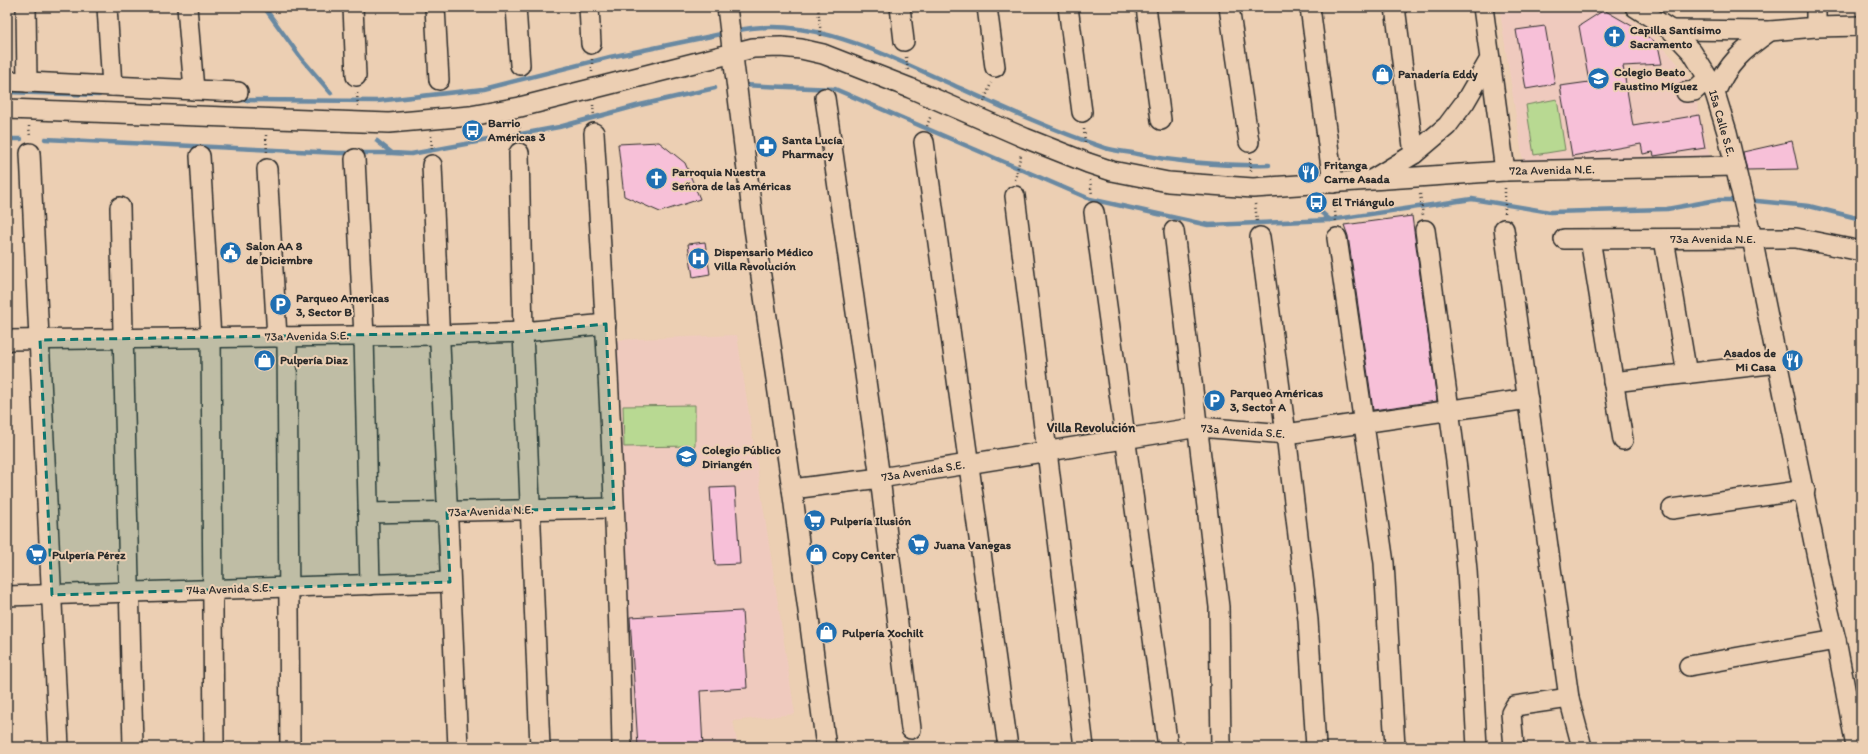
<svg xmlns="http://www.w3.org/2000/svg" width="1868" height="754" viewBox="0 0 1868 754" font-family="Itim,sans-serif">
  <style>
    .built { fill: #efcabe }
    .grass { fill: #b8d992; stroke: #72825e }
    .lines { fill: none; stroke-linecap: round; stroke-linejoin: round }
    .stream { stroke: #6989a2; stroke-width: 4.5 }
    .building { fill: #f7c0d8; stroke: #2b2b2b }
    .minor-casing { stroke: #2b2b2b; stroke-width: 22 }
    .path { stroke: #2b2b2b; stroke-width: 2.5; stroke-dasharray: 1 3; stroke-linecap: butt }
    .minor { stroke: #eccfb3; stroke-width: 19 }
    .marked { fill: #0f766e; fill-opacity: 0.2; stroke: #0f766e; stroke-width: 3; stroke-dasharray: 8 5; stroke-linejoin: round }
    .labels { text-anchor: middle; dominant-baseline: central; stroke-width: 4; stroke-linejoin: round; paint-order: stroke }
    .poi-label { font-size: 12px; font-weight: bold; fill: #2b2b2b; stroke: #eccfb3; text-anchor: start }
    .street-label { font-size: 12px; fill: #2b2b2b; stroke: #eccfb3 }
    .neighbourhood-label { font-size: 13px; font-weight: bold; fill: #2b2b2b; stroke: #eccfb3 }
  </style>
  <rect width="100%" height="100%" fill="#eccfb3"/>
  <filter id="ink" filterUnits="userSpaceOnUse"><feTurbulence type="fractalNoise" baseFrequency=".025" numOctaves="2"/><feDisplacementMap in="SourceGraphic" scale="8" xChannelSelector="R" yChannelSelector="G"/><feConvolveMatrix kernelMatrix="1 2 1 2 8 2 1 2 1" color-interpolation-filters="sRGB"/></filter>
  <g filter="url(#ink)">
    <g class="built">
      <path d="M1522,7h92l36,26 31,34 13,24 16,65 -187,6 -23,-150z"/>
      <path d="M737,335l58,379 -62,7 5,26h-113l-13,-407z"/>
    </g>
    <g class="grass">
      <path d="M1557,99l8,51 -31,5 -8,-50z"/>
      <path d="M695,405v41l-71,1 -1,-41z"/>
    </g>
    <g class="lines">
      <g class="stream">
        <path d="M264,7l37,51 30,35"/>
        <path d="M735,31c76,-17 149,24 216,53 51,23 101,46 154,64 10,3 22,4 32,6 44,9 88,12 132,11"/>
        <path d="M742,85l93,4 255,110 118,26 122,-5 142,-21 78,13 117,-3 50,-9h21"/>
        <path d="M7,92l92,3"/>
        <path d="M237,100l140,1 106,-12 127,-32 116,-24"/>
        <path d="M7,139h14"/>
        <path d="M45,139l294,14h52"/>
        <path d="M377,141l15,12 19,1 148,-27 81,-22 75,-17"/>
        <path d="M1747,200l62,6 52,13"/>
        <path d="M1321,212l9,8"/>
      </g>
    </g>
    <g class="building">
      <path d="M1604,10l35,20 19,15 4,19 -39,2 10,60 66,-11 6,33 -51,8 -1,-4 -10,2 -2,-10 -69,12 -12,-70 29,-4 -10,-56z"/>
      <path d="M1545,26l10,58 -29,5 -10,-59z"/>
      <path d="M1792,141l6,28 -51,1 -4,-18z"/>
      <path d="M659,142l26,21 15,36 -40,13 -36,-16 -6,-52z"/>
      <path d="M1412,216l25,185 -64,9 -25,-174 -4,-11z"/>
      <path d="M705,242l5,32 -17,3 -5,-33z"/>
      <path d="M735,487l5,77 -25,1 -5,-77z"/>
      <path d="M742,611l5,77 -47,3 3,56h-65l-8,-130z"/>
    </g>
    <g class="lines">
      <defs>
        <g id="minor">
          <path d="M26,7l1,75"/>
          <path d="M107,7l5,79"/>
          <path d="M187,7l7,83"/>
          <path d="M353,7l3,69"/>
          <path d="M435,7l4,73"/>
          <path d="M516,7l4,58"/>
          <path d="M589,7l2,37"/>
          <path d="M727,7l27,221 38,261 34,258"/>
          <path d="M900,7l4,34"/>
          <path d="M987,7l8,60"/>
          <path d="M1068,7l14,105"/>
          <path d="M1146,7l15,113"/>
          <path d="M1229,7l20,135"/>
          <path d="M1310,7l23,176"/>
          <path d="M1395,7l19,147"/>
          <path d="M1635,7l36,23 21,22 16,26 7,15 12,39 25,106 71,349 13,53 20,107"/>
          <path d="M1816,27l45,-1"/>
          <path d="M1671,30l99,1 46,-4v-20"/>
          <path d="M1490,59l15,112"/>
          <path d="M7,81l231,11"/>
          <path d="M1686,92l8,-1 14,-13"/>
          <path d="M1715,93c13,-30 28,-43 55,-62"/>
          <path d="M825,98l55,380 31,251"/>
          <path d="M7,109l382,14 81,-7 50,-9 233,-59 28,-1 20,2 22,5 87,34 115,50 63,25 24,8 56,11 85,6 252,-17 230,-5"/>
          <path d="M594,133c13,204 24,409 28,614"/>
          <path d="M924,142l84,605"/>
          <path d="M30,153l29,594"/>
          <path d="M519,153l4,179 17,415"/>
          <path d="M200,156l11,182 3,409"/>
          <path d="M355,159l9,177 6,249"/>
          <path d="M432,165l26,582"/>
          <path d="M267,169l10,168"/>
          <path d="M1373,179l41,-25 33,-28 18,-24 25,-43 -7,-52"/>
          <path d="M1015,196l69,551"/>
          <path d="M120,207l13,540"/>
          <path d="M1094,212l74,535"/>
          <path d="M1504,229l65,469 13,49"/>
          <path d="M1425,230l32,239 10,101 10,177"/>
          <path d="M1174,231l45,376 2,140"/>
          <path d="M1260,237l26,197 22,186 8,127"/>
          <path d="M1337,238l47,325 11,184"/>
          <path d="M1564,239l232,-1 65,13"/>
          <path d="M1590,239l33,201"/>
          <path d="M1664,239l23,135"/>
          <path d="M287,337l3,410"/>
          <path d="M7,340l431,-5 85,-3 83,-8"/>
          <path d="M1613,382l165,-19"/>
          <path d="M792,489l88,-11 319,-51 87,7 242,-35"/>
          <path d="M1672,509l133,-19"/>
          <path d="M368,513l246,-5"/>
          <path d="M7,596l443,-14"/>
          <path d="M1689,666l147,-26"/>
          <path d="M1514,747l-3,-34 4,-7 54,-8"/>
        </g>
      </defs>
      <use href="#minor" class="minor-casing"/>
      <g class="path">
        <path d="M818,7l3,29"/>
        <path d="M906,57l2,13"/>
        <path d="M592,59v13"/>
        <path d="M357,93l1,13"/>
        <path d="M984,102l7,-19"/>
        <path d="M593,105l1,11"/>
        <path d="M29,126l1,11"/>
        <path d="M927,126l4,-11"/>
        <path d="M1084,129l1,15"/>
        <path d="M266,135l1,19"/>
        <path d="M431,136l1,13"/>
        <path d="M519,136l1,-13"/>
        <path d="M1250,158l1,13"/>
        <path d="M1015,180l6,-26"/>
        <path d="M1090,180l2,15"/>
        <path d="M1505,188v25"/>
        <path d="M1420,194l3,21"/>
        <path d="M1334,200l2,22"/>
        <path d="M1255,204l2,17"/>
      </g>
      <use href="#minor" class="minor"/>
    </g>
  </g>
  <path class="marked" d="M606,324l8,184 -167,4 3,70 -398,13 -12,-255 483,-8z"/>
  <defs>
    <symbol id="church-disc" viewBox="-11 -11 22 22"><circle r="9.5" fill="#1f6fb2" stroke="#eccfb3"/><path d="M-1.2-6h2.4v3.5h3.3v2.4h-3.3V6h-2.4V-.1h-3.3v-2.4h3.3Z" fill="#fff"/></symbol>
    <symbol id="shop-disc" viewBox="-11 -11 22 22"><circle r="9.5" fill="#1f6fb2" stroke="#eccfb3"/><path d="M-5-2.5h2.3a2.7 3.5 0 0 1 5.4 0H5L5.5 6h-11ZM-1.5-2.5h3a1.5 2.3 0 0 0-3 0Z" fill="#fff"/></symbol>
    <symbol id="school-disc" viewBox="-11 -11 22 22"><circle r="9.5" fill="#1f6fb2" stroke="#eccfb3"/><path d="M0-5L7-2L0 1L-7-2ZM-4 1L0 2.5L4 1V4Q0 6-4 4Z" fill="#fff"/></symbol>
    <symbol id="bus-disc" viewBox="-11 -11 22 22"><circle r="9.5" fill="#1f6fb2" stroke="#eccfb3"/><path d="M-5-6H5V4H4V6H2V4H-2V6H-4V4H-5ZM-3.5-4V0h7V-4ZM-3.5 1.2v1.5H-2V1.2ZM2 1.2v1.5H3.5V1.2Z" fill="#fff"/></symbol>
    <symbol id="pharmacy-disc" viewBox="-11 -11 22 22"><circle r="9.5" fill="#1f6fb2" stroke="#eccfb3"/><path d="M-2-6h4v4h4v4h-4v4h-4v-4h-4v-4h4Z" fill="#fff"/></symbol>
    <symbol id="restaurant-disc" viewBox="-11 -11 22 22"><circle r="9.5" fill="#1f6fb2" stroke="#eccfb3"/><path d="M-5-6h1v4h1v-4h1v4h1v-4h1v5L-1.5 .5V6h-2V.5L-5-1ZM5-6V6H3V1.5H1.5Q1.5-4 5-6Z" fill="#fff"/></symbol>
    <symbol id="civic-disc" viewBox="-11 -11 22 22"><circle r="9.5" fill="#1f6fb2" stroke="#eccfb3"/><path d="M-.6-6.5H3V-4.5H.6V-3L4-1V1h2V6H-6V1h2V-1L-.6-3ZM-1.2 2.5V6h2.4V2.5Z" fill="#fff"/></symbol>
    <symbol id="hospital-disc" viewBox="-11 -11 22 22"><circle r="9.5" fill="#1f6fb2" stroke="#eccfb3"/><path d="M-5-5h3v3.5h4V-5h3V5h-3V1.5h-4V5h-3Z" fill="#fff"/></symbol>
    <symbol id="parking-disc" viewBox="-11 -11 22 22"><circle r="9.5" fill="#1f6fb2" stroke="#eccfb3"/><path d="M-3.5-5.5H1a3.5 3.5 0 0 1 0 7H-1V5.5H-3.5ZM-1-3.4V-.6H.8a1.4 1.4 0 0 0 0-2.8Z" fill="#fff"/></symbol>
    <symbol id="supermarket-disc" viewBox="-11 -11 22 22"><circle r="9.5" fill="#1f6fb2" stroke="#eccfb3"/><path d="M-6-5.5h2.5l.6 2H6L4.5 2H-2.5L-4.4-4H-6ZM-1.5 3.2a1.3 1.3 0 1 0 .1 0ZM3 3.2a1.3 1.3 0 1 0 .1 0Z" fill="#fff"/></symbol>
  </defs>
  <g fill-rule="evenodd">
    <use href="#church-disc" x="1602" y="24" width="25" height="25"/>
    <use href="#shop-disc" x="1370" y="62" width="25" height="25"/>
    <use href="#school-disc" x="1586" y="66" width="25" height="25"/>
    <use href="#bus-disc" x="460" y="118" width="25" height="25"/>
    <use href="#pharmacy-disc" x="754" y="134" width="25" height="25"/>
    <use href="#restaurant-disc" x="1296" y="160" width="25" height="25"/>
    <use href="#church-disc" x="644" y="166" width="25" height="25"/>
    <use href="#bus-disc" x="1304" y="190" width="25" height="25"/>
    <use href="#civic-disc" x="218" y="240" width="25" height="25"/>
    <use href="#hospital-disc" x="686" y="246" width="25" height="25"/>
    <use href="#parking-disc" x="268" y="292" width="25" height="25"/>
    <use href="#shop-disc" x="252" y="348" width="25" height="25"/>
    <use href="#restaurant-disc" x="1780" y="348" width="25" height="25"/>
    <use href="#parking-disc" x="1202" y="388" width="25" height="25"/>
    <use href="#school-disc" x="674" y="444" width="25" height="25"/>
    <use href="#supermarket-disc" x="802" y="508" width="25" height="25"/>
    <use href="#supermarket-disc" x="906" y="532" width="25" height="25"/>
    <use href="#supermarket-disc" x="24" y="542" width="25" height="25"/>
    <use href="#shop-disc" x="804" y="542" width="25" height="25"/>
    <use href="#shop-disc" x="814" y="620" width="25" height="25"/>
  </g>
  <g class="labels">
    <g class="poi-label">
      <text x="1630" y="30">Capilla Santísimo<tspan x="1630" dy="14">Sacramento</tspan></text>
      <text x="1614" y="72">Colegio Beato<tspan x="1614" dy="14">Faustino Míguez</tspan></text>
      <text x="1398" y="74">Panadería Eddy</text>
      <text x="488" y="123">Barrio<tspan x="488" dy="14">Américas 3</tspan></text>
      <text x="782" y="140">Santa Lucía<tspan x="782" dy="14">Pharmacy</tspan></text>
      <text x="1324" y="165">Fritanga<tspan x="1324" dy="14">Carne Asada</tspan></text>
      <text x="672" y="172">Parroquia Nuestra<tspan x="672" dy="14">Señora de las Américas</tspan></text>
      <text x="1332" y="202">El Triángulo</text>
      <text x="246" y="246">Salon AA 8<tspan x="246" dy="14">de Diciembre</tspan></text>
      <text x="714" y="252">Dispensario Médico<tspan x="714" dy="14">Villa Revolución</tspan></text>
      <text x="296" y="298">Parqueo Americas<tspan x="296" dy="14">3, Sector B</tspan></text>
      <text x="1776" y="353" text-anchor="end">Asados de<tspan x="1776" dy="14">Mi Casa</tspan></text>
      <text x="280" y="360">Pulpería Diaz</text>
      <text x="1230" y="393">Parqueo Américas<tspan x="1230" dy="14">3, Sector A</tspan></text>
      <text x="702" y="450">Colegio Público<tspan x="702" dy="14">Diriangén</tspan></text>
      <text x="830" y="521">Pulpería Ilusión</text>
      <text x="934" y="545">Juana Vanegas</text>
      <text x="52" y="555">Pulpería Pérez</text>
      <text x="832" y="555">Copy Center</text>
      <text x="842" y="633">Pulpería Xochilt</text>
    </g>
    <g class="street-label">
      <text transform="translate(1722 123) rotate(74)">15a Calle S.E.</text>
      <text transform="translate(1552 170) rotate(-1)">72a Avenida N.E.</text>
      <text x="1713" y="239">73a Avenida N.E.</text>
      <text transform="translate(307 336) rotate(-1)">73a Avenida S.E.</text>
      <text transform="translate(1243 431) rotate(4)">73a Avenida S.E.</text>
      <text transform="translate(923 471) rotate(-9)">73a Avenida S.E.</text>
      <text transform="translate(491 511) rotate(-2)">73a Avenida N.E.</text>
      <text transform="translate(229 589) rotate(-2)">74a Avenida S.E.</text>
    </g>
    <g class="neighbourhood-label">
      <text x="1091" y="427">Villa Revolución</text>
    </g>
  </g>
  <rect width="1868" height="754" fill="none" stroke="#eccfb3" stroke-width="24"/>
  <rect x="12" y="12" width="1844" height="730" fill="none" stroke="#2b2b2b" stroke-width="1.5" filter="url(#ink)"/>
</svg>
